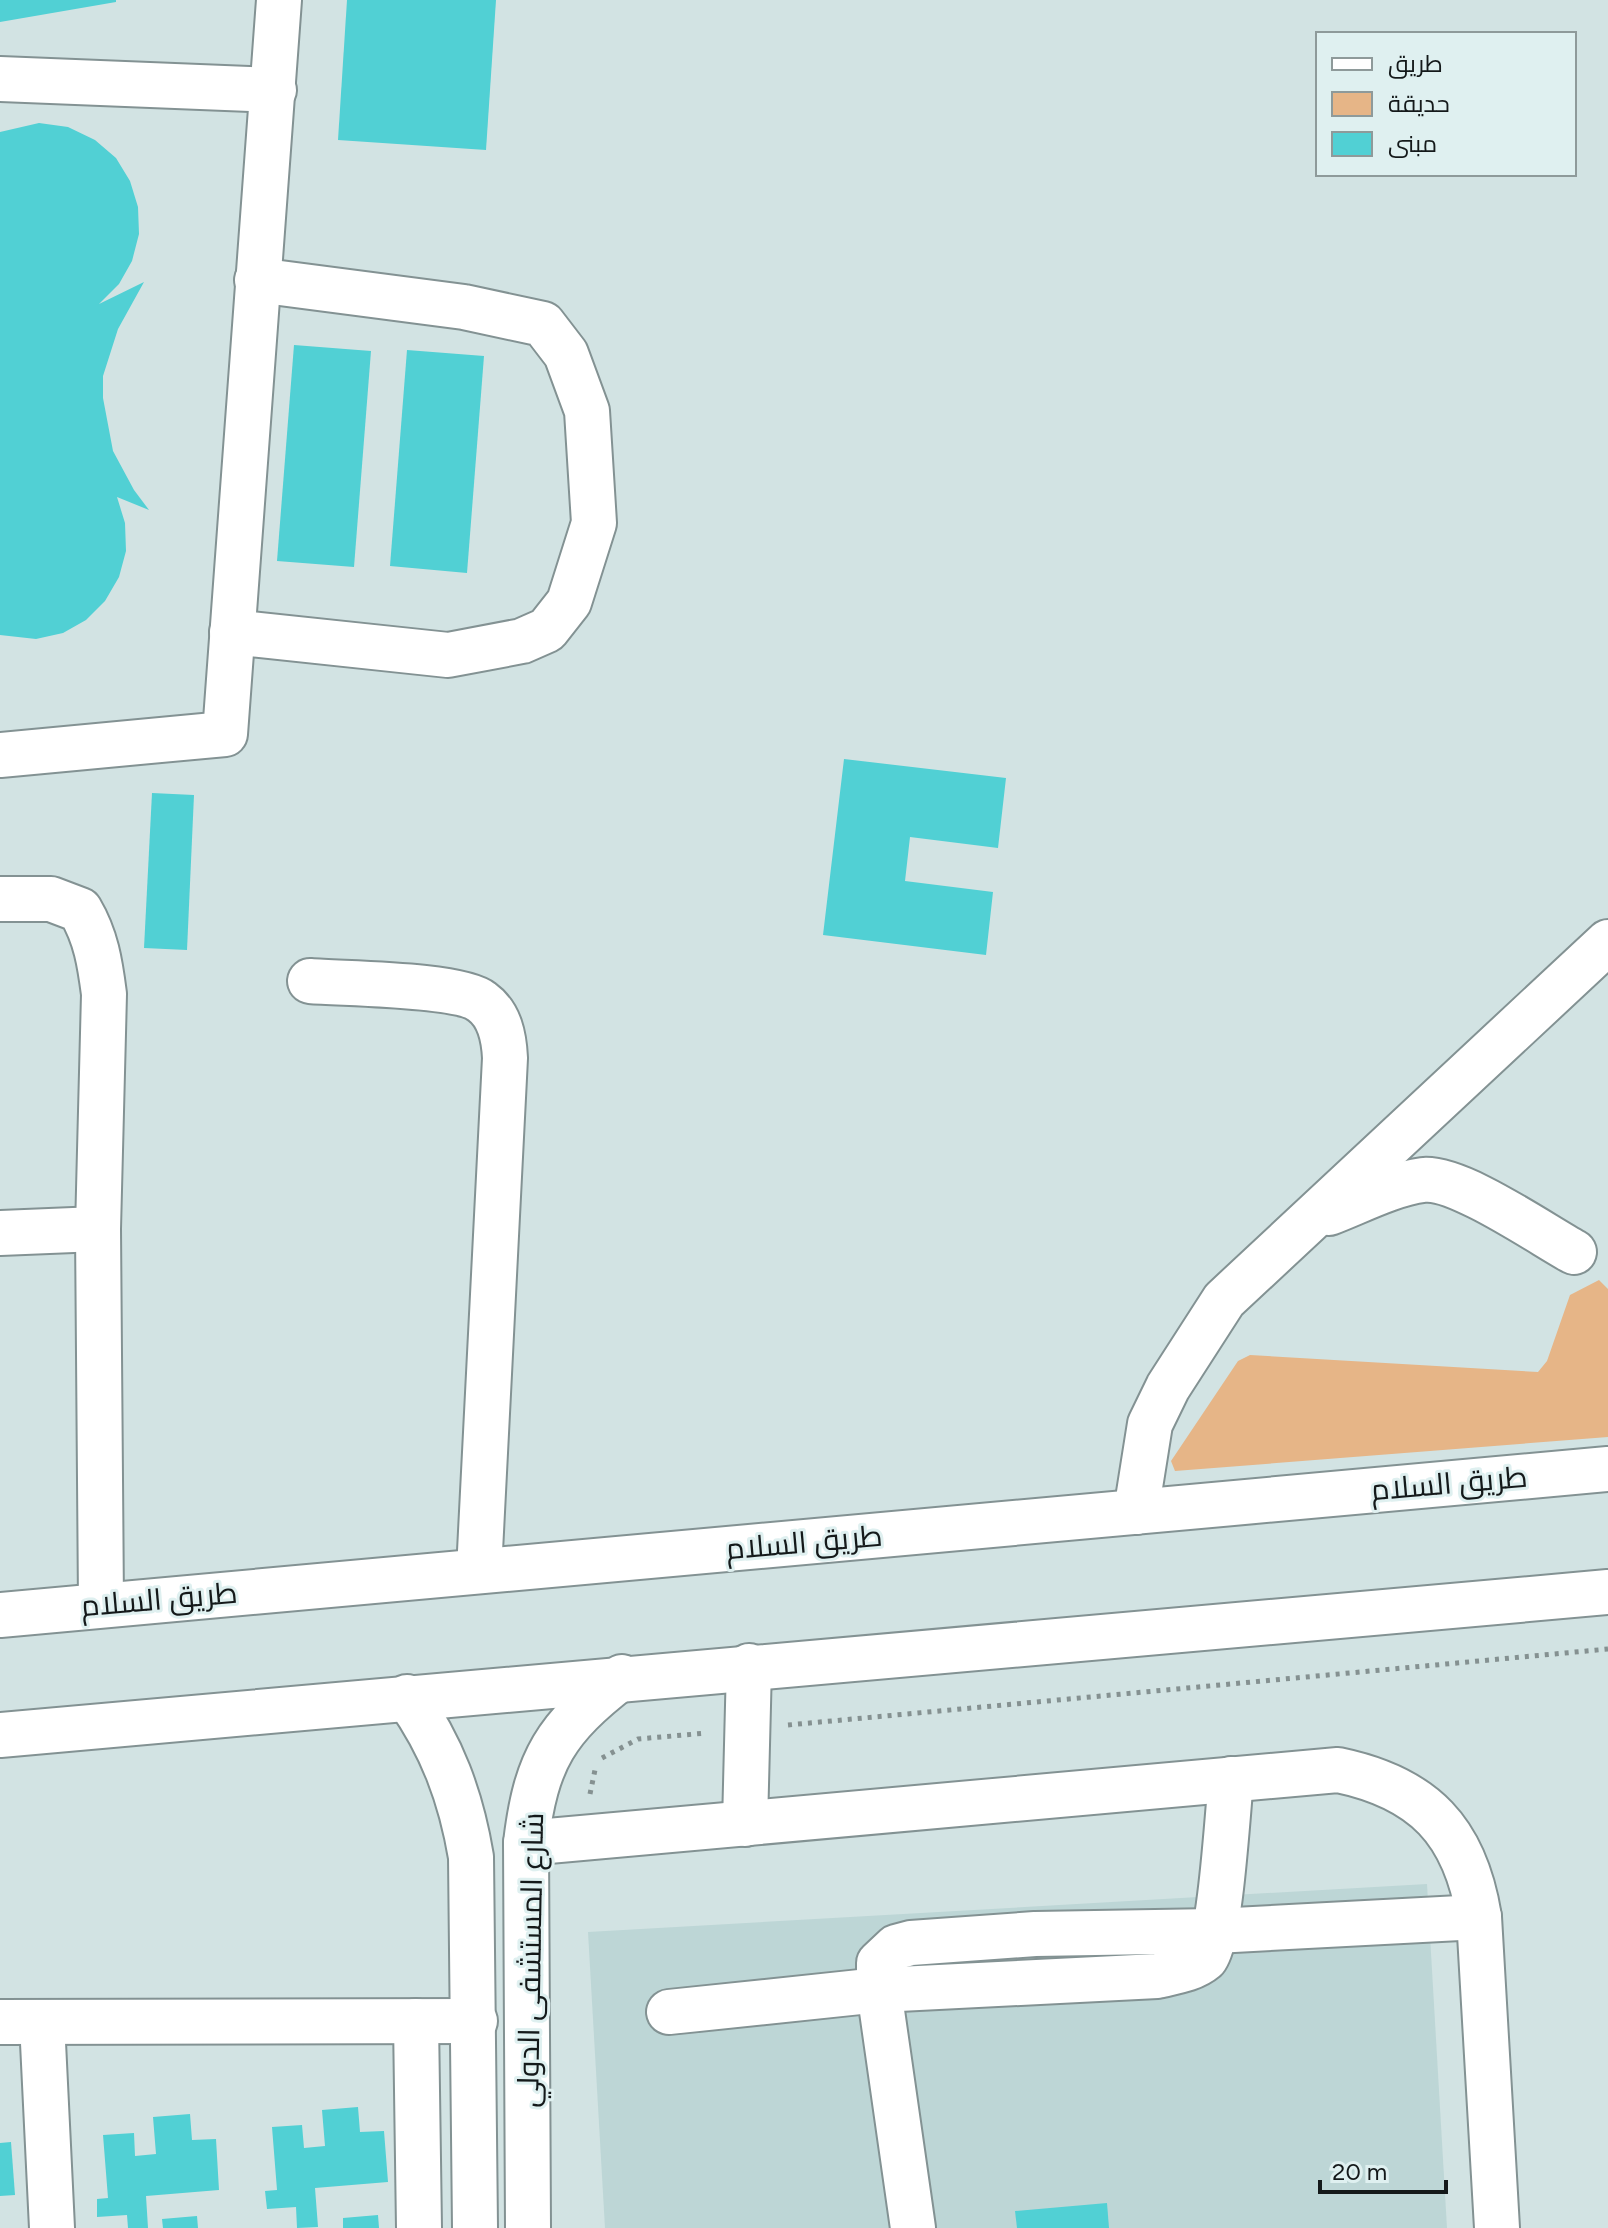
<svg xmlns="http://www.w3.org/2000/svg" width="1608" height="2228" viewBox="0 0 1608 2228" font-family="Figtree,Cairo,sans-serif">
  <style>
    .built { fill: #bdd6d6 }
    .green { fill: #e6b587 }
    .building { fill: #51d0d4 }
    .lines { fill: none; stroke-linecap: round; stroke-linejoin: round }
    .minor-casing { stroke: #839293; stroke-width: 48 }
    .major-casing { stroke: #839293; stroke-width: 48 }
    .path { stroke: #859191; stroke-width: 5; stroke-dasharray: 4 6; stroke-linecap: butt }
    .minor { stroke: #fff; stroke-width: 44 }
    .major { stroke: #fff; stroke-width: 44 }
    .labels { text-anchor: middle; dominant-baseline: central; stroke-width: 6; stroke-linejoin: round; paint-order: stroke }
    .street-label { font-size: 30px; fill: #14191a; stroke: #dff0f0 }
  </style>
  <rect width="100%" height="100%" fill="#d2e3e3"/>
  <path class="built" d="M1427,1884l20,344h-842l-17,-296z"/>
  <path class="green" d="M1599,1280l9,9v148l-433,34 -4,-10 67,-100 12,-6 288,17 9,-11 23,-66z"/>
  <g class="building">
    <path d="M0,0h116v2l-116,20z"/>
    <path d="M347,0h149l-10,150 -148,-10z"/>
    <path d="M39,123l29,4 27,13 21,18 14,23 8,26 1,27 -7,27 -13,23 -20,20 45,-22 -26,47 -15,47v22l10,53 21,39 15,20 -32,-13 8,26 1,28 -7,26 -14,24 -19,19 -23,13 -27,6 -36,-4v-503z"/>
    <path d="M294,345l77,6 -17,216 -77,-6z"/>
    <path d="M407,350l77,6 -17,217 -77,-7z"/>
    <path d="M844,759l162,19 -8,70 -88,-11 -5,44 88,11 -7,63 -163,-20z"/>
    <path d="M152,793l42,2 -7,155 -43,-2z"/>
    <path d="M358,2107l2,25 24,-1 4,51 -73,6 3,39 -21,1 -1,-21 -29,2 -2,-18 12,-1 -5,-63 30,-2 2,23 21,-2 -3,-36z"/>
    <path d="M190,2114l2,26 24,-1 3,51 -73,6 2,32h-20l-1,-13 -30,2v-18l11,-1 -5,-63 31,-2 1,23 21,-2 -3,-37z"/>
    <path d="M11,2142l4,53 -15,1v-53z"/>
    <path d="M1107,2203l2,25h-92l-2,-17z"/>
    <path d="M378,2215l1,13h-36v-10z"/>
    <path d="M197,2216l1,12h-35l-1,-9z"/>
  </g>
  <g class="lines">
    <defs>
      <g id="minor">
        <path d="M0,79l274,11"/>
        <path d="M232,632l216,23 74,-14 25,-11 22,-28 25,-79 -7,-112 -21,-57 -23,-30 -79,-17 -207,-27"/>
        <path d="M0,755l225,-21 54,-734"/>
        <path d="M0,899h51l29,11c16,27 20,53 24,84l-6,235 3,375"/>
        <path d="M310,981c35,3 149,3 172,21 18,13 22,35 23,56l-26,513"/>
        <path d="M1329,1213c29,-11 63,-29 94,-33 35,-4 118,54 151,72"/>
        <path d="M0,1233l98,-4"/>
        <path d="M1136,1512l14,-88 18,-37 56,-87 384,-358"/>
        <path d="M745,1824l4,-158"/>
        <path d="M526,1843l812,-73c86,18 127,61 141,147l18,311"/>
        <path d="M669,2012l210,-22 278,-14c16,-4 35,-6 48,-17 15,-14 23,-151 26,-180"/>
        <path d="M416,2021l3,207"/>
        <path d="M0,2022l475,-1"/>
        <path d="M42,2022l10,206"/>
        <path d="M913,2228l-34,-238v-27l17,-16 15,-4 124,-9 180,-3 264,-14"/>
      </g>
      <g id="major">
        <path d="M0,1615l1608,-146"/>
        <path d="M407,1697c35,49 54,100 64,160l4,371"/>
        <path d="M0,1735l1608,-143"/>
        <path d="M528,2228l-2,-385c10,-84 30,-115 96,-166"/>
      </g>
    </defs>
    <use href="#minor" class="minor-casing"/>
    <use href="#major" class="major-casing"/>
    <g class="path">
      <path d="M788,1725l820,-76"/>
      <path d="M602,1758l36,-19 69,-6"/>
      <path d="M590,1794l6,-29"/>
    </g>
    <use href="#minor" class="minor"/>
    <use href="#major" class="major"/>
  </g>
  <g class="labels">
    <g class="street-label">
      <text transform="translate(1449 1483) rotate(-5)">طريق السلام</text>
      <text transform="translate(804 1542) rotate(-5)">طريق السلام</text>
      <text transform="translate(159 1599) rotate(-5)">طريق السلام</text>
      <text transform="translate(530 1960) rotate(-89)">شارع المستشفى الدولي</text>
    </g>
  </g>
  <rect x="1316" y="32" width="260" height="144" fill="#dff0f0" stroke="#8e9a9a" stroke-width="2"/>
  <rect x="1332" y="58" width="40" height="12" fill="#ffffff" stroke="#8e9a9a" stroke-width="2"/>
  <text x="1388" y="72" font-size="24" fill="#14191a">طريق</text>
  <rect x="1332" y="92" width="40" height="24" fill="#e6b587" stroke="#8e9a9a" stroke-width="2"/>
  <text x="1388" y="112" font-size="24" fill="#14191a">حديقة</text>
  <rect x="1332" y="132" width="40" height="24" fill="#51d0d4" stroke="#8e9a9a" stroke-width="2"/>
  <text x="1388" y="152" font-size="24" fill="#14191a">مبنى</text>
  <path d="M1320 2180v12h126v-12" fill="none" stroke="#14191a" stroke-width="4"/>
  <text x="1332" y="2180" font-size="24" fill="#14191a" stroke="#dff0f0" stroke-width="6" paint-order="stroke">20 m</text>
</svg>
